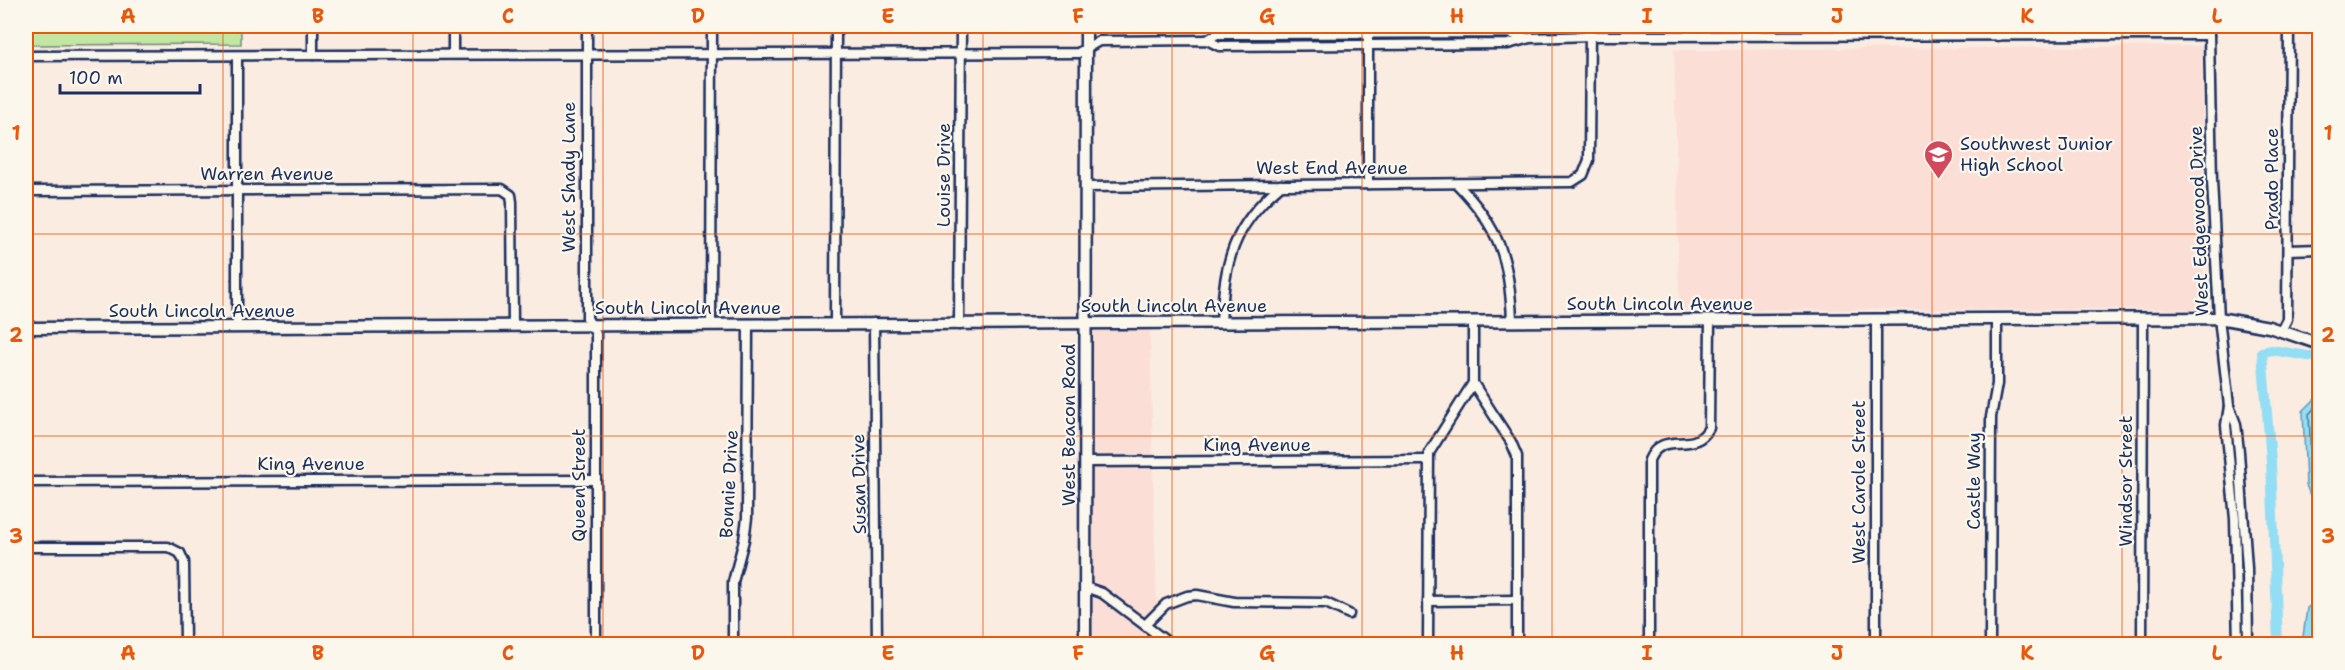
<svg xmlns="http://www.w3.org/2000/svg" width="2345" height="670" viewBox="0 0 2345 670" font-family="'Shantell Sans',sans-serif">
  <style>
    .built { fill: #fbdfd7 }
    .green { fill: #c3e6a0; stroke: #6f8a7f; stroke-width: 1.5 }
    .water { fill: #93def4; stroke: #6398b8; stroke-width: 1.5 }
    .lines { fill: none; stroke-linecap: round; stroke-linejoin: round }
    .shore { stroke: #4b759a; stroke-width: 1.5 }
    .canal { stroke: #93def4; stroke-width: 10 }
    .minor-casing { stroke: #1b2f5e; stroke-width: 13 }
    .tertiary-casing { stroke: #1b2f5e; stroke-width: 15 }
    .minor { stroke: #fbf7ec; stroke-width: 8 }
    .tertiary { stroke: #fbf7ec; stroke-width: 10 }
    .grid { fill: none; stroke: #e8590c; stroke-width: 1.5; stroke-opacity: 0.55 }
    .labels { text-anchor: middle; dominant-baseline: central; stroke-width: 4.5; stroke-linejoin: round; paint-order: stroke }
    .poi-label { font-size: 18px; fill: #1b2f5e; stroke: #fbf7ec; text-anchor: start }
    .street-label { font-size: 18px; fill: #1b2f5e; stroke: #fbf7ec }
    .neatline { fill: none; stroke: #e8590c; stroke-width: 2 }
    .grid-label { font-size: 20px; text-anchor: middle; font-weight: bold; fill: #e8590c }
  </style>
  <rect width="100%" height="100%" fill="#fbece2"/>
  <filter id="ink" filterUnits="userSpaceOnUse"><feTurbulence type="fractalNoise" baseFrequency=".0167" numOctaves="2"/><feDisplacementMap in="SourceGraphic" scale="12" xChannelSelector="R" yChannelSelector="G"/><feConvolveMatrix kernelMatrix="1 2 1 2 8 2 1 2 1" color-interpolation-filters="sRGB"/></filter>
  <g filter="url(#ink)">
    <g class="built">
      <path d="M2202,46l2,263 -525,1 -5,-260z"/>
      <path d="M1150,327l3,130h-61l-1,-129z"/>
      <path d="M1092,467h61l4,138 -13,13 -39,-29 -15,-5z"/>
      <path d="M1090,594l9,3 63,47h-72z"/>
    </g>
    <path class="green" d="M26,26h215v18l-215,1z"/>
    <g class="water">
      <path d="M2319,395v100h-9l-4,-10 -3,-74z"/>
      <path d="M2317,601h3l-1,43h-17l5,-36z"/>
    </g>
    <g class="lines">
      <path class="shore" d="M2320,402l-11,12 3,70 2,5 6,1"/>
      <path class="canal" d="M2278,644l-7,-183 -9,-109 10,-2 48,8"/>
      <defs>
        <g id="minor">
          <path d="M313,26v29"/>
          <path d="M453,26v28"/>
          <path d="M587,26v292l9,16v310"/>
          <path d="M1998,26v10"/>
          <path d="M2207,26l2,9 3,145 7,138 10,88 7,18 3,28 8,116 1,76"/>
          <path d="M1207,40l10,-6h41l250,-1 19,5"/>
          <path d="M26,56l1052,-3 21,-12 108,-1 12,6 289,-2 22,-6 60,-2 619,-1"/>
          <path d="M1368,184v-158"/>
          <path d="M1457,184c43,44 53,77 55,137"/>
          <path d="M1085,187l487,-5 11,-7 6,-15 1,-134"/>
          <path d="M26,191l476,-2 9,6 1,7 1,124"/>
          <path d="M2288,250l32,-1"/>
          <path d="M1473,321v62"/>
          <path d="M1221,322c4,-61 11,-96 60,-137"/>
          <path d="M874,323l3,321"/>
          <path d="M711,324l1,-298"/>
          <path d="M835,324l1,-298"/>
          <path d="M959,325l2,-299"/>
          <path d="M237,327v-271"/>
          <path d="M2281,331l6,-12 2,-293"/>
          <path d="M1473,383l38,59 6,14v188"/>
          <path d="M2229,406l-3,19 9,94 3,125"/>
          <path d="M1087,462l341,-2"/>
          <path d="M26,482l570,-2"/>
          <path d="M26,547h142l12,6 4,9 1,82"/>
          <path d="M1085,587l17,6 68,51"/>
          <path d="M1428,601l89,-1"/>
          <path d="M1145,625l21,-21 21,-8 10,-1 37,7 92,1 23,11"/>
          <path d="M733,644v-62l11,-42 3,-22 1,-194"/>
          <path d="M1428,644l1,-191 44,-70"/>
          <path d="M1649,644v-184c14,-32 44,-3 60,-32l1,-108"/>
          <path d="M1876,644v-325"/>
          <path d="M1990,644l1,-227 6,-33v-65"/>
          <path d="M2142,644l1,-326"/>
        </g>
        <g id="tertiary">
          <path d="M26,328l2193,-10 50,9 51,17"/>
          <path d="M1085,644l1,-618"/>
        </g>
      </defs>
      <use href="#minor" class="minor-casing"/>
      <use href="#tertiary" class="tertiary-casing"/>
      <use href="#minor" class="minor"/>
      <use href="#tertiary" class="tertiary"/>
    </g>
  </g>
  <path class="grid" d="M223,26v618M413,26v618M603,26v618M793,26v618M983,26v618M1172,26v618M1362,26v618M1552,26v618M1742,26v618M1932,26v618M2122,26v618M26,234h2294M26,436h2294"/>
  <defs>
    <symbol id="school-pin" viewBox="-11 -11 22 30"><path d="M0 17L-7.5 6A9.5 9.5 0 1 1 7.5 6Z" fill="#d1495b" stroke="#fbf7ec"/><path d="M0-5L7-2L0 1L-7-2ZM-4 1L0 2.5L4 1V4Q0 6-4 4Z" fill="#fff"/></symbol>
  </defs>
  <g fill-rule="evenodd">
    <use href="#school-pin" x="1922" y="138" width="33" height="45"/>
  </g>
  <g class="labels">
    <g class="poi-label">
      <text x="1960" y="144">Southwest Junior<tspan x="1960" dy="21">High School</tspan></text>
    </g>
    <g class="street-label">
      <text x="1332" y="168">West End Avenue</text>
      <text x="267" y="174">Warren Avenue</text>
      <text transform="translate(944 175) rotate(-90)">Louise Drive</text>
      <text transform="translate(569 177) rotate(-90)">West Shady Lane</text>
      <text transform="translate(2272 179) rotate(-90)">Prado Place</text>
      <text transform="translate(2199 221) rotate(-92)">West Edgewood Drive</text>
      <text x="1660" y="304">South Lincoln Avenue</text>
      <text x="1174" y="306">South Lincoln Avenue</text>
      <text x="688" y="308">South Lincoln Avenue</text>
      <text x="202" y="311">South Lincoln Avenue</text>
      <text transform="translate(1069 425) rotate(-90)">West Beacon Road</text>
      <text x="1257" y="445">King Avenue</text>
      <text x="311" y="464">King Avenue</text>
      <text transform="translate(1974 481) rotate(-90)">Castle Way</text>
      <text transform="translate(2126 481) rotate(-90)">Windsor Street</text>
      <text transform="translate(1859 482) rotate(-90)">West Carole Street</text>
      <text transform="translate(729 484) rotate(-87)">Bonnie Drive</text>
      <text transform="translate(859 484) rotate(-91)">Susan Drive</text>
      <text transform="translate(579 485) rotate(-90)">Queen Street</text>
    </g>
  </g>
  <rect width="2345" height="670" fill="none" stroke="#fbf7ec" stroke-width="66"/>
  <path d="M60 84v9h140v-9" fill="none" stroke="#1b2f5e" stroke-width="3"/>
  <text x="69" y="84" font-size="18" fill="#1b2f5e" stroke="#fbf7ec" stroke-width="4.5" paint-order="stroke">100 m</text>
  <rect x="33" y="33" width="2279" height="604" class="neatline"/>
  <g class="grid-label">
    <text x="128" y="23">A</text>
    <text x="318" y="23">B</text>
    <text x="508" y="23">C</text>
    <text x="698" y="23">D</text>
    <text x="888" y="23">E</text>
    <text x="1078" y="23">F</text>
    <text x="1267" y="23">G</text>
    <text x="1457" y="23">H</text>
    <text x="1647" y="23">I</text>
    <text x="1837" y="23">J</text>
    <text x="2027" y="23">K</text>
    <text x="2217" y="23">L</text>
    <text x="16" y="140">1</text>
    <text x="2328" y="140">1</text>
    <text x="16" y="342">2</text>
    <text x="2328" y="342">2</text>
    <text x="16" y="543">3</text>
    <text x="2328" y="543">3</text>
    <text x="128" y="660">A</text>
    <text x="318" y="660">B</text>
    <text x="508" y="660">C</text>
    <text x="698" y="660">D</text>
    <text x="888" y="660">E</text>
    <text x="1078" y="660">F</text>
    <text x="1267" y="660">G</text>
    <text x="1457" y="660">H</text>
    <text x="1647" y="660">I</text>
    <text x="1837" y="660">J</text>
    <text x="2027" y="660">K</text>
    <text x="2217" y="660">L</text>
  </g>
</svg>
